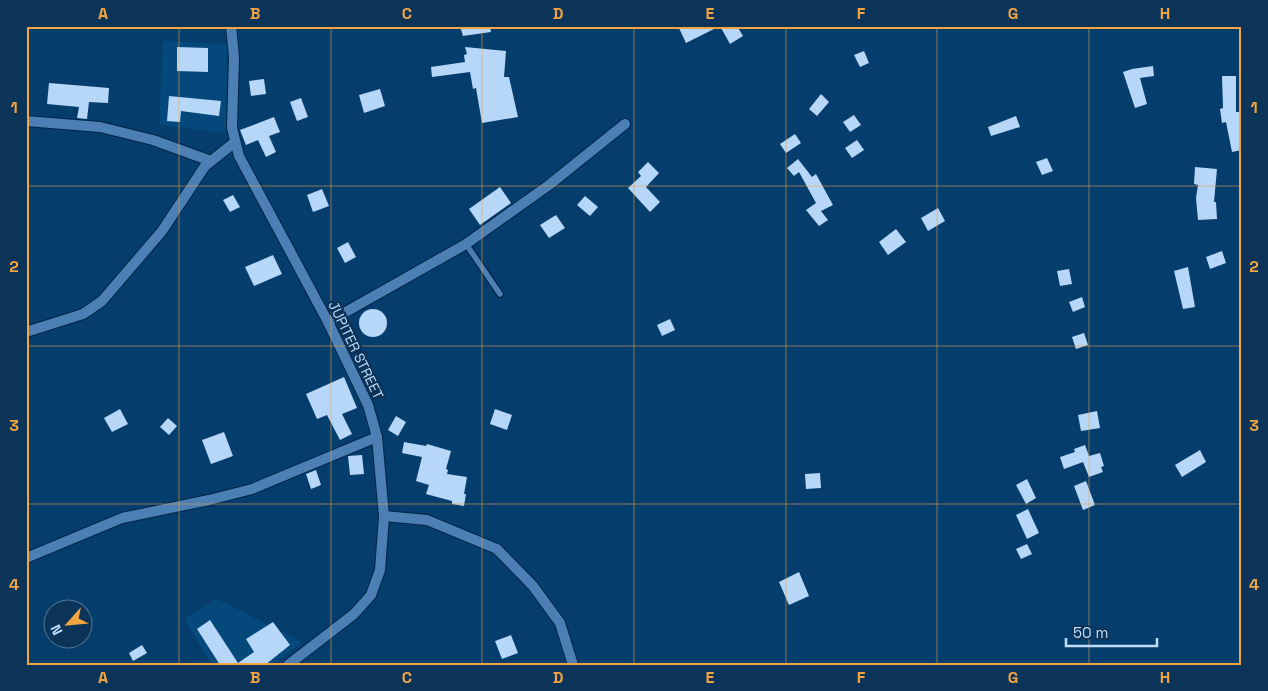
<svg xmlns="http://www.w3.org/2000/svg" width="1268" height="691" viewBox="0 0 1268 691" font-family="'Space Grotesk',sans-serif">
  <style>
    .built { fill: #04487c }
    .building { fill: #b7d7f8 }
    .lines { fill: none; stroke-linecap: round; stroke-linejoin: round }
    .lane-casing { stroke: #002547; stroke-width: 8 }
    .street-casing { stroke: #002547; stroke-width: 12 }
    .lane { stroke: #4c7fb3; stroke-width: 5.5 }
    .street { stroke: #4c7fb3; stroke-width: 10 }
    .grid { fill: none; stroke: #f2a541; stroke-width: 1; stroke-opacity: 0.55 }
    .labels { text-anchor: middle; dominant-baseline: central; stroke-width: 5; stroke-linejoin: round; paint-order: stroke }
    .street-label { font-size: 14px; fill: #c1dcf9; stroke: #0c3458 }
    .neatline { fill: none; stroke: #f2a541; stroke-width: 2 }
    .grid-label { font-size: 16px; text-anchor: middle; font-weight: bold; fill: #f2a541 }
  </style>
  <rect width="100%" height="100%" fill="#053e6d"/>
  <g class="built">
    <path d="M163,41l64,3 -1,89 -67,-8z"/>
    <path d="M217,599l85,43 -29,23h-61l-28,-46z"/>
  </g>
  <g class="building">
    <path d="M460,26h30l1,6 -28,4z"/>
    <path d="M678,26h59l6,10 -13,8 -10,-18 -34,17z"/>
    <path d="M177,47l31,1v24l-31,-1z"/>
    <path d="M465,47l41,4 -2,26h5l9,40 -36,6 -6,-35 -3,1 -3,-17 -38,5 -1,-10 34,-5 -1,-7 3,-1z"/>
    <path d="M864,51l5,12 -9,4 -6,-12z"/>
    <path d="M1153,66l1,10 -14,2 7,26 -12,4 -12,-36 9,-3z"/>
    <path d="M1222,76h14v36h6v38l-10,2 -6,-30 -4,1 -2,-14 3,-1z"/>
    <path d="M264,79l2,15 -15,2 -2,-15z"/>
    <path d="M49,83l60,5 -1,15 -19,-1 -2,17 -10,-1 2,-11 -32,-3z"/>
    <path d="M380,89l5,17 -21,7 -5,-18z"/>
    <path d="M821,94l8,8 -12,14 -8,-7z"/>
    <path d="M169,96l52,5 -2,15 -38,-5 -1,11 -13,-1z"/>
    <path d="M301,98l7,19 -11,4 -7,-19z"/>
    <path d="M854,115l7,10 -11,7 -7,-10z"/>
    <path d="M1016,116l4,11 -29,9 -3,-9z"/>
    <path d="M274,117l6,15 -11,4 7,16 -10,5 -8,-17 -12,5 -6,-15z"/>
    <path d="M795,134l6,9 -15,10 -6,-9z"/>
    <path d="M857,140l7,10 -12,8 -7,-10z"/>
    <path d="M1047,158l6,13 -11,4 -6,-13z"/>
    <path d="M798,159l14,18 4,-3 17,31 -12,6 7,9 -9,6 -13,-16 10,-7 -17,-31 -5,4 -7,-8z"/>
    <path d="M648,162l11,11 -13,14 14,15 -10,10 -22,-24 13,-12 -3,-4z"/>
    <path d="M1195,167l22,2 -3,33h2l1,17 -19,1 -2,-22 2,-13 -4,-1z"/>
    <path d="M500,187l11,16 -31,22 -11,-16z"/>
    <path d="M322,189l7,17 -16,6 -6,-17z"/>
    <path d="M233,195l7,12 -10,5 -7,-12z"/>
    <path d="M585,196l13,11 -8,9 -13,-11z"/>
    <path d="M938,208l7,13 -17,10 -7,-13z"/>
    <path d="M556,215l9,13 -16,10 -9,-13z"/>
    <path d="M896,229l10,13 -18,13 -9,-13z"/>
    <path d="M348,242l8,15 -11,6 -8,-15z"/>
    <path d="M1222,251l4,12 -16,6 -4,-12z"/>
    <path d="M273,255l9,19 -28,12 -9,-19z"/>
    <path d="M1188,267l7,40 -12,2 -9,-38z"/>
    <path d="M1069,269l3,15 -12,2 -3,-15z"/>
    <path d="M1082,297l3,10 -12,5 -4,-10z"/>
    <circle cx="373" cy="323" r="14"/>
    <path d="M670,319l5,11 -13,6 -5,-11z"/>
    <path d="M1084,333l4,12 -12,4 -4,-12z"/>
    <path d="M344,377l13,31 -15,6 10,20 -12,6 -13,-25 -10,4 -11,-25z"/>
    <path d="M120,409l8,15 -16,8 -8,-14z"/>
    <path d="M495,409l17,6 -5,15 -17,-6z"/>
    <path d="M1097,411l3,17 -19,3 -3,-16z"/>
    <path d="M396,416l10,6 -8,14 -10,-6z"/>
    <path d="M168,418l9,8 -8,9 -9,-8z"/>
    <path d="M224,432l9,24 -22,8 -9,-24z"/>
    <path d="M404,442l22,4 1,-2 24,7 -5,18 2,1 -1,4 20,3 -3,17h2l-2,12 -12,-2v-3l-26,-7 3,-9 -13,-4 6,-24 -20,-4z"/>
    <path d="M1085,445l4,11 11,-3 4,13 -3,1 2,5 -14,5 -6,-15 -19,7 -4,-12 15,-5 -1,-3z"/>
    <path d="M1200,450l6,12 -24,15 -7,-12z"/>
    <path d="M362,455l2,19 -14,1 -2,-19z"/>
    <path d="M316,470l5,15 -10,4 -5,-15z"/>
    <path d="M820,473l1,15 -15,1 -1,-15z"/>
    <path d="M1027,479l9,19 -10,6 -10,-19z"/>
    <path d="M1086,481l9,24 -12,5 -9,-24z"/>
    <path d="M1028,509l11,24 -12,6 -11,-24z"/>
    <path d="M1027,544l5,10 -11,5 -5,-10z"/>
    <path d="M799,572l10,24 -20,9 -10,-23z"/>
    <path d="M210,620l28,43 16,-11 -8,-13 27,-17 17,23 -25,20h-45l-23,-36z"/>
    <path d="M511,635l7,18 -16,6 -7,-18z"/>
    <path d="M142,645l5,8 -14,8 -4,-8z"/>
  </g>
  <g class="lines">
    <defs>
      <path id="lane" d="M466,244l34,50"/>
      <g id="street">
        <path d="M231,26l3,31 -2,71 7,28 89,166 40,83 9,32 7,79 -4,54 -9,25 -17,19 -66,51"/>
        <path d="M26,121l74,6 53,13 58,21"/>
        <path d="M328,322l138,-78 83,-59 76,-61"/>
        <path d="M26,332l57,-18 19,-13 60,-70 43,-65 30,-24"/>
        <path d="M384,516l43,4 70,29 36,37 27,37 13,42"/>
        <path d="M26,558l96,-40 87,-18 43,-11 125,-52"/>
      </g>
    </defs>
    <use href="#lane" class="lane-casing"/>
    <use href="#street" class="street-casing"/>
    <use href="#lane" class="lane"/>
    <use href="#street" class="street"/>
  </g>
  <path class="grid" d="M179,26v639M331,26v639M482,26v639M634,26v639M786,26v639M937,26v639M1089,26v639M26,186h1216M26,346h1216M26,504h1216"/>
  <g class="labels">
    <g class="street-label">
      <text transform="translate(356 350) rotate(64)">JUPITER STREET</text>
    </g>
  </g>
  <rect width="1268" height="691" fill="none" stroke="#0c3458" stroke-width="55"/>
  <g transform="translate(68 624) rotate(243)"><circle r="24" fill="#0c3458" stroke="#547798"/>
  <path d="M0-4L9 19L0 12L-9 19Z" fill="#f2a541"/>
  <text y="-8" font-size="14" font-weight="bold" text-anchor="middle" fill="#c1dcf9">N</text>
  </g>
  <path d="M1066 638v8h91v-8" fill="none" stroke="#c1dcf9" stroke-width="2.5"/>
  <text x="1073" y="638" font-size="15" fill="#c1dcf9" stroke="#0c3458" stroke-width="4" paint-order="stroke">50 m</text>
  <rect x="28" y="28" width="1212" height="636" class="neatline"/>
  <g class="grid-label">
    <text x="103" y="19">A</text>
    <text x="255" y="19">B</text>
    <text x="407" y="19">C</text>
    <text x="558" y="19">D</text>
    <text x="710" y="19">E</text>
    <text x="861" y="19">F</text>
    <text x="1013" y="19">G</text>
    <text x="1165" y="19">H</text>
    <text x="14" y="113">1</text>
    <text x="1254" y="113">1</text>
    <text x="14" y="272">2</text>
    <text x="1254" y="272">2</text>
    <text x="14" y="431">3</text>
    <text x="1254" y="431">3</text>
    <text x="14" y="590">4</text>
    <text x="1254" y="590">4</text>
    <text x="103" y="683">A</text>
    <text x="255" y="683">B</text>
    <text x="407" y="683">C</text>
    <text x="558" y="683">D</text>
    <text x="710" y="683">E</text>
    <text x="861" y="683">F</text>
    <text x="1013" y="683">G</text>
    <text x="1165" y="683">H</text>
  </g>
</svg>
